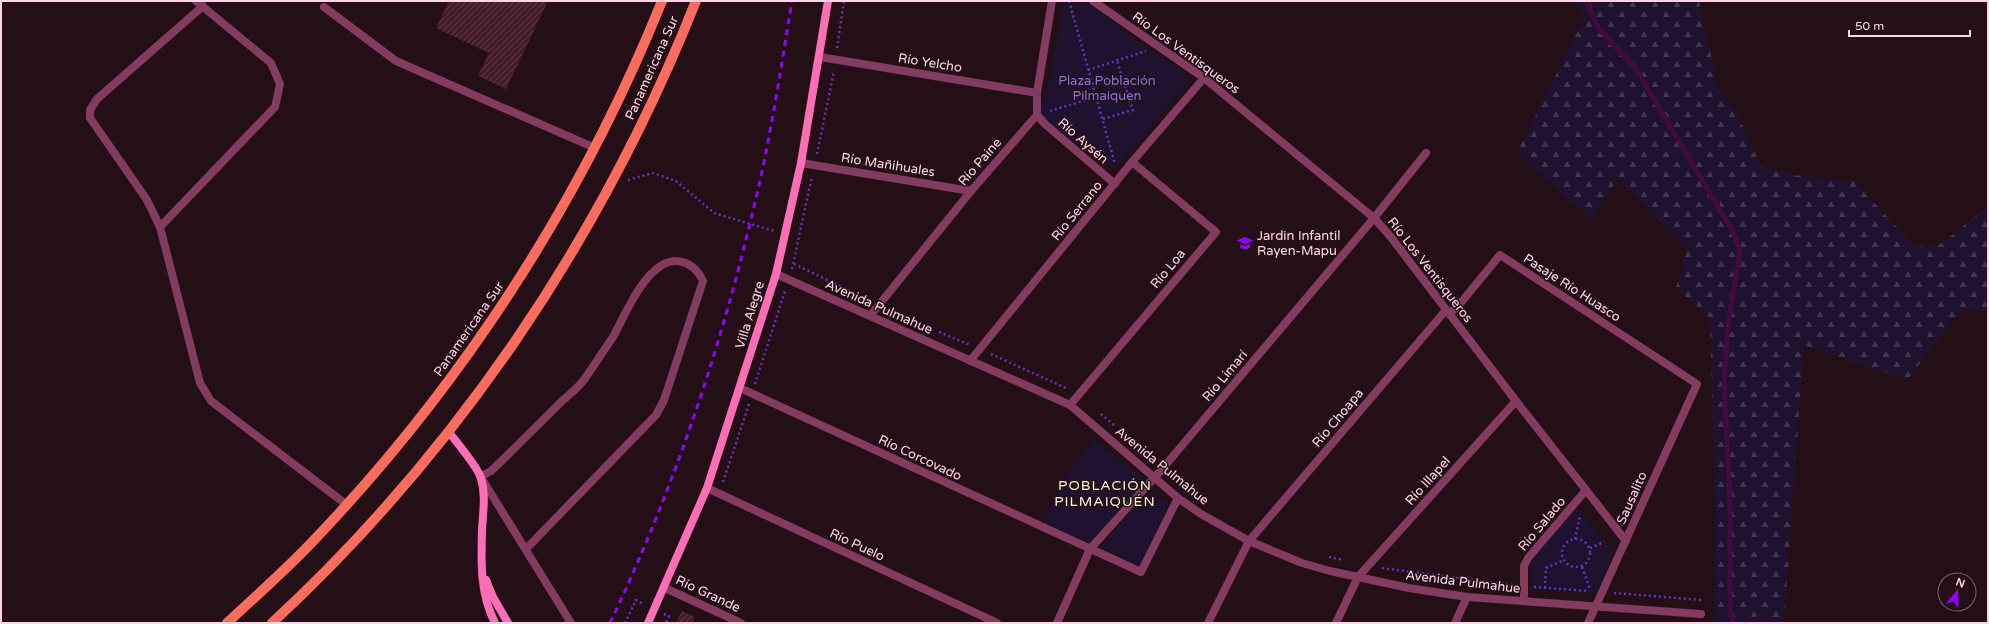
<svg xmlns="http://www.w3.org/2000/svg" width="1989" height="624" viewBox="0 0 1989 624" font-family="'Varela Round',sans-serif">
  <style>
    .forest { fill: url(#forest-firs) }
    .park { fill: #1f122f }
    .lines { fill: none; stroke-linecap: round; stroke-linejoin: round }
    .stream { stroke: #430b3d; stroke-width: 5 }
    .building { fill: url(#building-hatch) }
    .path { stroke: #6732b5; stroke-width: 2.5; stroke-dasharray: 2 3; stroke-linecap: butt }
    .lane { stroke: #833b5f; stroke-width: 8 }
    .street { stroke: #833b5f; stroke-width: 8 }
    .secondary { stroke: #fc6eb6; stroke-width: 8 }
    .primary { stroke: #fc6c5e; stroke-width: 10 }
    .rail { stroke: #8f05fa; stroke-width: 3; stroke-dasharray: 6 5; stroke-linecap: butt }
    .labels { text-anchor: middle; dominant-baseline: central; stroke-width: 3; stroke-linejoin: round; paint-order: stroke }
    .street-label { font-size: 13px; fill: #fed5e6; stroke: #250f17 }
    .park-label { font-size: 13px; fill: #8971e1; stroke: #250f17 }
    .poi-label { font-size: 13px; fill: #fed5e6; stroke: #250f17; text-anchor: start }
    .neighbourhood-label { font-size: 14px; letter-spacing: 1px; fill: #fef7d7; stroke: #250f17 }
  </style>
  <defs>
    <pattern id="forest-firs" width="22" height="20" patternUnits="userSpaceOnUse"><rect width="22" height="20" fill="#1f122f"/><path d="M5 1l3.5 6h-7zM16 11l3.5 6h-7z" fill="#41344d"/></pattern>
    <pattern id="building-hatch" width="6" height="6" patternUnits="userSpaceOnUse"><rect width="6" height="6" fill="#461c2a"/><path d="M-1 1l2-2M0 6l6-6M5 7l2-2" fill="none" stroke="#623c49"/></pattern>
  </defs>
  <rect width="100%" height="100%" fill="#250f17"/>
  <path class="forest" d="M1572,1h127l19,86 21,31 22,48 31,9 62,6 61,66 26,-3 47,-38v105l-27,-1 -54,70 -103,-35 -20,278h-70l1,-100 -5,-205 -34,-30 11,-38 -69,-71 -27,40 -74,-66 68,-137z"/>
  <g class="park">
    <path d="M1064,1h26l34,30 62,43 2,9 -67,79 -6,2h-7l-71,-49 13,-36z"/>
    <path d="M1095,439l50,42 -56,62 -45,-20 20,-44z"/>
    <path d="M1151,491l18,15 -29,60 -40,-19z"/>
    <path d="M1577,507l36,46 -18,40 -63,-4 -1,-25 4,-8z"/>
  </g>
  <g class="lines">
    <path class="stream" d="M1586,1l13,28 37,40 97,163 7,20 -12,72 -4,59 6,116v113l4,11"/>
  </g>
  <g class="building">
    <path d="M449,1h99l-42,88 -28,-13 11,-23 -53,-25z"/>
    <path d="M682,611l13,6 -3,6h-16z"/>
  </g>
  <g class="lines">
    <g class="path">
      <path d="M1069,1l46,163"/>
      <path d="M837,48l7,-47"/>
      <path d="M1088,70l58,-19"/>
      <path d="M1050,111l46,-14"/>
      <path d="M1103,119l30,-9 -16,-49"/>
      <path d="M817,154l17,-83"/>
      <path d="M628,180l25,-7 23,8 38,32 60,18"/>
      <path d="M794,264l75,36"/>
      <path d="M792,269l20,-93"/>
      <path d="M890,310l19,8"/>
      <path d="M939,332l31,13"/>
      <path d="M991,354l77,35"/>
      <path d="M755,384l30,-93"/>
      <path d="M1101,414l13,11"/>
      <path d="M723,482l26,-78"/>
      <circle cx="1576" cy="553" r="14"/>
      <path d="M1575,539l5,-23"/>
      <path d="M1590,548l14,-6"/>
      <path d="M1329,557l14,3"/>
      <path d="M1582,567l8,22"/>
      <path d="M1382,568l131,17"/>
      <path d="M1534,587l55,4"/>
      <path d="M1545,588l1,-20 18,-8"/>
      <path d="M1614,593l88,7"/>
      <path d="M664,614l5,2 -3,7"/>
      <path d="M625,623l11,-23 7,4"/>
    </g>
    <g class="lane">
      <path d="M196,1l75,62 9,21 -5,23 -115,120 40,156 11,18 136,104"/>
      <path d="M324,7l72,54 199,87"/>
      <path d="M160,227l-13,-27 -57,-82v-8l7,-11 106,-93"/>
      <path d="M480,477l11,-6c23,-22 45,-44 67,-66 9,-9 21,-17 28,-28 9,-13 18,-27 27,-40 12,-22 27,-59 49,-72 17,-10 34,0 41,16l-39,119 -8,15 -130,134"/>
    </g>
    <g class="street">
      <path d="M1093,1l111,77 170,140 16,18 126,165 110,140"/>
      <path d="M820,57l217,36"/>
      <path d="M1037,115l8,9 70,60"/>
      <path d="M801,163l170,28"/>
      <path d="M776,274l294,131 108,93 23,16 48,27 53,22 28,8 79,17 58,9 234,17"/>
      <path d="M1449,314l10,-9 41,-50 197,129 -109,239"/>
      <path d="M870,316l101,-125 66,-76v-22l15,-92"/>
      <path d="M970,361l162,-199 72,-84"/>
      <path d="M740,388l401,184 37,-74"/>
      <path d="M1070,405l146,-173 -84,-70"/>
      <path d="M482,479l89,144"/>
      <path d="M707,488l290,135"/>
      <path d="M665,588l76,35"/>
      <path d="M1524,601v-35l4,-8 58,-68"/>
      <path d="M1057,623l33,-74 73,-81 211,-250 52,-65"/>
      <path d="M1208,623l41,-82 197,-231"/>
      <path d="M1336,623l22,-46 158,-176"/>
      <path d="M1455,623l12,-26"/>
    </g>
    <g class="secondary">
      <path d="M449,432c8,11 28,34 32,46 5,17 2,34 1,52 -1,31 -2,64 13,93"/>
      <path d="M486,580l7,17 15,26"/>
      <path d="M648,623l59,-135 69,-214 25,-111 27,-162"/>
    </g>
    <g class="primary">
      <path d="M227,623c30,-28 61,-55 89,-85 148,-156 266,-338 346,-537"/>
      <path d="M272,623c187,-173 330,-386 424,-622"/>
    </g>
    <path class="rail" d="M610,623c70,-147 120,-302 154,-461 11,-53 19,-107 28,-161"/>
  </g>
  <defs>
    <symbol id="school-bare" viewBox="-9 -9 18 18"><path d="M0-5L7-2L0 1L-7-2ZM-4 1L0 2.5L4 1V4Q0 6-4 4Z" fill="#8f05fa" stroke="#250f17" stroke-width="2.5" paint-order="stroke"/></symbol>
  </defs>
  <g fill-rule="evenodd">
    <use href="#school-bare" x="1234" y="232" width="22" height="22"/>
  </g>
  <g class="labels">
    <g class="street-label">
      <text transform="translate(1186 53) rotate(36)">Río Los Ventisqueros</text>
      <text transform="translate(930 63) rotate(9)">Río Yelcho</text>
      <text transform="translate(652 68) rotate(-66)">Panamericana Sur</text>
      <text transform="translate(1083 141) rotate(41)">Río Aysén</text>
      <text transform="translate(980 162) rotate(-49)">Río Paine</text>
      <text transform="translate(888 165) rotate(9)">Río Mañihuales</text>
      <text transform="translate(1077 211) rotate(-51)">Río Serrano</text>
      <text transform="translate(1168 269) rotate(-50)">Río Loa</text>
      <text transform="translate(1430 270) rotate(52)">Río Los Ventisqueros</text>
      <text transform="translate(1572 288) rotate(33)">Pasaje Río Huasco</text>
      <text transform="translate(879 307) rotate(24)">Avenida Pulmahue</text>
      <text transform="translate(750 315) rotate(-73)">Villa Alegre</text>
      <text transform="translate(469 329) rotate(-55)">Panamericana Sur</text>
      <text transform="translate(1225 376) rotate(-50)">Río Limarí</text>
      <text transform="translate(1338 418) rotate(-50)">Río Choapa</text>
      <text transform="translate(920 458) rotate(25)">Río Corcovado</text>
      <text transform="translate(1162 466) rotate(39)">Avenida Pulmahue</text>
      <text transform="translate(1428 481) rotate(-48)">Río Illapel</text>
      <text transform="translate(1632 498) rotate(-66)">Sausalito</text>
      <text transform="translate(1542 524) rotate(-50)">Río Salado</text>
      <text transform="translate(857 545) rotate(25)">Río Puelo</text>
      <text transform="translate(1463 582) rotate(7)">Avenida Pulmahue</text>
      <text transform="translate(708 594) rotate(25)">Río Grande</text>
    </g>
    <g class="park-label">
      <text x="1107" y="81">Plaza Población<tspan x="1107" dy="15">Pilmaiquen</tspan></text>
    </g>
    <g class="poi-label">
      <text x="1257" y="236">Jardin Infantil<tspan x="1257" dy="15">Rayen-Mapu</tspan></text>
    </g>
    <g class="neighbourhood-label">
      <text x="1105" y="485">POBLACIÓN<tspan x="1105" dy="16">PILMAIQUÉN</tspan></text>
    </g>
  </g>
  <rect width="1989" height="624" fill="none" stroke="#fed5e6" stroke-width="4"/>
  <g transform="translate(1957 592) rotate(20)"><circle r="19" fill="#250f17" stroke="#7c5e6a"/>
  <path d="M0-3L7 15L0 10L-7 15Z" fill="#8f05fa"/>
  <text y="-6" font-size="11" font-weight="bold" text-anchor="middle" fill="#fed5e6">N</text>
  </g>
  <path d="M1849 30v6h121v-6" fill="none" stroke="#fed5e6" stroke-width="2"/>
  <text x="1855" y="30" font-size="12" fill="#fed5e6" stroke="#250f17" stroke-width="3" paint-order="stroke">50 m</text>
</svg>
